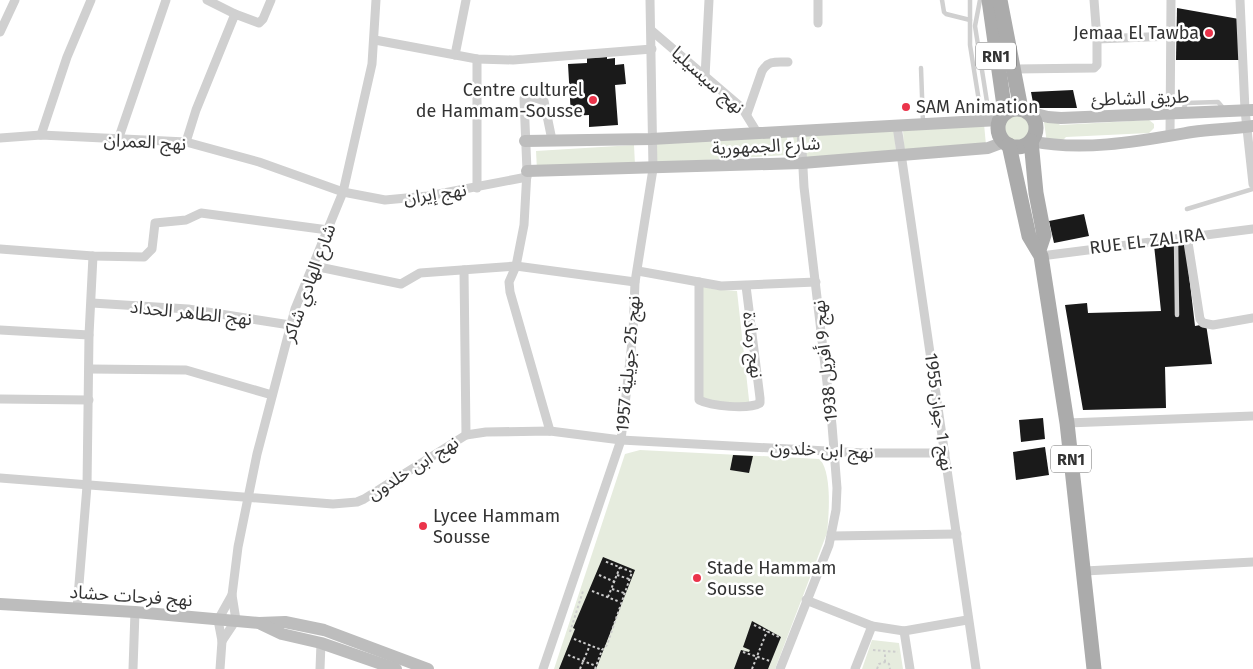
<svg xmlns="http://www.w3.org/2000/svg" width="1253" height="669" viewBox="0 0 1253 669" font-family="'Fira Sans','Noto Sans Arabic',sans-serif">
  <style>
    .green { fill: #e6ecde }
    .building { fill: #1a1a1a }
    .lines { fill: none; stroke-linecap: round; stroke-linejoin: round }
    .path { stroke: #cdcdcd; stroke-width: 2; stroke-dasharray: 2.5 2.5; stroke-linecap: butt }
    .lane { stroke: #d0d0d0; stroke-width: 4.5 }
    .street { stroke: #d0d0d0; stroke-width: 9 }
    .secondary { stroke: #bdbdbd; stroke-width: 12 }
    .primary { stroke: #ababab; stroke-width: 15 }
    .poi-dot { fill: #eb344b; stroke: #fff; stroke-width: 2 }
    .labels { text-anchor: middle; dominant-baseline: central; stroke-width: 5; stroke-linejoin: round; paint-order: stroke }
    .shield { fill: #fff; stroke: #707070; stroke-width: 1 }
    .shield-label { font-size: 16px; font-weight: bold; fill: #333 }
    .poi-label { font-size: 18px; fill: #333; stroke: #fff; text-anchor: start }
    .street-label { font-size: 18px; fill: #333; stroke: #fff }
  </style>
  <rect width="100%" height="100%" fill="#fff"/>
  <g class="green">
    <circle cx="1017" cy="128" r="12"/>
    <path d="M1149,120l5,4v4l-5,5 -83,4 -6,6h-13l-3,-21 14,1 2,2z"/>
    <path d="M894,122l2,29 -98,10 -7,-34z"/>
    <path d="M984,124l2,21 -82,5 -1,-20z"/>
    <path d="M787,135l1,20 -133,8v-20z"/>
    <path d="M634,145l1,20 -98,5 -1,-19z"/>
    <path d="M703,285l9,4 25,2 13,118 -47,-4z"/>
    <path d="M640,450l180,9c12,15 9,55 7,74l-52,136h-221l71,-215z"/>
    <path d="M872,640l27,3 4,26h-41z"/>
  </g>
  <g class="building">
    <path d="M1177,8l62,11 1,41h-64z"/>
    <path d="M607,57v2l8,-1v7l9,-1 2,20 -11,1 3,40 -29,2v-12l-18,1 -3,-52 19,-1v-5z"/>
    <path d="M1073,90l4,18h-43l-3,-16z"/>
    <path d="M1084,214l5,22 -35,7 -5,-22z"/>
    <path d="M1185,241l10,85 11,-2 6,40 -47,3 1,41 -83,2 -18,-105 22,-2 1,10 73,-2 -7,-66z"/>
    <path d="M1043,418l2,21 -24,3 -2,-22z"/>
    <path d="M1045,447l4,28 -33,5 -3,-28z"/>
    <path d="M733,455l20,1 -4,17 -19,-3z"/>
    <path d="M603,557l32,13 -39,99h-37l16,-40 -2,-1z"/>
    <path d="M752,621l29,16 -13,32h-34l7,-19 8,2 1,-2 -7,-3z"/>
  </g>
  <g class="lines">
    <g class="path">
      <path d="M599,575l16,7"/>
      <path d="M617,575l12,4"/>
      <path d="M612,589l12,4"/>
      <path d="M592,591l28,11"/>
      <path d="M608,597l12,-30"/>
      <path d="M754,625l25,12"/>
      <path d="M570,632l13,-41"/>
      <path d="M574,639l28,11"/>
      <path d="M873,650l25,2"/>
      <path d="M743,652l27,9"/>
      <path d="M568,655l28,11"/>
      <path d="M885,662v-10"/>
      <path d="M580,669l10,-24"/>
      <path d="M595,669l7,-19 5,-5 25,-73 -28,-11"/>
      <path d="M752,669l15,-38"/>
      <path d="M877,669l2,-5 6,-2 4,2 1,5"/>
    </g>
    <g class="lane">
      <path d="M942,0l2,12 2,2 24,6"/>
      <path d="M970,0v45l12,75"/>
      <path d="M980,0l-5,26 12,76 15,13"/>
      <path d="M921,68l2,55"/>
      <path d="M1182,112l4,-9 32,-1 6,7"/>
      <path d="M1187,209l66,-20"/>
      <path d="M1176,239l1,76"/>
    </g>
    <g class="street">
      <path d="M207,0l28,14"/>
      <path d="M1094,0l3,39 75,-3"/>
      <path d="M1240,0l5,110 8,74"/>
      <path d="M818,23v-23"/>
      <path d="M652,31l90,77 16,26"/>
      <path d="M0,32l15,-32"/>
      <path d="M375,40l102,19 36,1 139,-11"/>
      <path d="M455,55l11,-55"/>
      <path d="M477,59v129"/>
      <path d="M1012,69l82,-1 3,-3v-26"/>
      <path d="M705,77l4,-77"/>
      <path d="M747,114l15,-43c7,-11 14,-9 26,-9"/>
      <path d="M897,126l79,543"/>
      <path d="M41,135l26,-78 24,-57"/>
      <path d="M1170,136l1,-136"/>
      <path d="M0,138l41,-3 145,7 73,20 84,30 42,8 43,-4 99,-19"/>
      <path d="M118,140l48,-140"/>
      <path d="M186,142l10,-32 39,-96 24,9 4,-4 8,-19"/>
      <path d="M1187,236l13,83 3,4 10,2 40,-7"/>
      <path d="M0,249l93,7 51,1 8,-8 3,-26 31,-3 15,-7 127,17"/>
      <path d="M1041,256l212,-27"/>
      <path d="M314,266l87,18 19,-11 96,-7 119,16"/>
      <path d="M464,270l2,165"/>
      <path d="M638,271l83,15 95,-4"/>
      <path d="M699,282v118c12,6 49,10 61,3v-5l-14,-112"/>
      <path d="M92,303l96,6 102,16"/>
      <path d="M0,330l89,5"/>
      <path d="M90,369l96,1 86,25"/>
      <path d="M0,399l89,1"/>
      <path d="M1067,423l186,-7"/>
      <path d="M550,431l-40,-139 -1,-10 7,-16 8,-41 3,-54 -3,-72 12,-1 8,3 8,39"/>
      <path d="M0,478l333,26 24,-2 7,-3 102,-64 20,-3 64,-1 71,9 243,13h81"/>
      <path d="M832,536l125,-2"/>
      <path d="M1085,571l168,-9"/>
      <path d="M806,600l66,26 32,5 63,-11"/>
      <path d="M77,609l10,-123 2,-151 4,-79"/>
      <path d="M904,631l6,38"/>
      <path d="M222,641l14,-21 -4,-25 6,-48 19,-93 38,-145 48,-117 29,-128 4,-64"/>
      <path d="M133,669l2,-57"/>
      <path d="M220,669l2,-28 -4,-21 14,-25"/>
      <path d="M320,669l1,-26"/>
      <path d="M543,669l78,-229 12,-107 2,-51 18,-113 -3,-169"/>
      <path d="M780,669l49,-124 7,-35 1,-22 -5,-63 -28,-238 -3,-56"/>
      <path d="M855,669l17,-43"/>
    </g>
    <g class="secondary">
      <path d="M1028,112l20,5 13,1 192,-8"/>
      <path d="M525,141l126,-2 348,-19"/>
      <path d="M1031,141c52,11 109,0 161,-9 20,-3 41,-3 61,-6"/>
      <path d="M527,171l275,-8 186,-15 16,-6"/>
      <path d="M0,604l135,8 124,11 26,-1 39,8 104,39"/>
      <path d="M261,624l21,10 39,9 75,26"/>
    </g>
    <g class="primary">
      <path d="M989,0l16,113"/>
      <path d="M1000,0l21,109"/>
      <circle cx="1017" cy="128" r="19"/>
      <path d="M1031,141l5,52 8,42 -5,15"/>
      <path d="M1009,145l20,91 12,20 26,167 27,246"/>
    </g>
  </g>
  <g class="poi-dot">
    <circle cx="1209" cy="33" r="5"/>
    <circle cx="593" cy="100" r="5"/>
    <circle cx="906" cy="107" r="5"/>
    <circle cx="423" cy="526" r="5"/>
    <circle cx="697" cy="578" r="5"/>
  </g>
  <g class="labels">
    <g class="shield">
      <rect x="976" y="42.5" width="40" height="27" rx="4"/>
      <rect x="1051" y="445.5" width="40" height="27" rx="4"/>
    </g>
    <g class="shield-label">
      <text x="996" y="56">RN1</text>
      <text x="1071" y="459">RN1</text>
    </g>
    <g class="poi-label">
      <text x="1199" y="33" text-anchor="end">Jemaa El Tawba</text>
      <text x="583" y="90" text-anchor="end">Centre culturel<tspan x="583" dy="21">de Hammam-Sousse</tspan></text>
      <text x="916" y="107">SAM Animation</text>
      <text x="433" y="516">Lycee Hammam<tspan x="433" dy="21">Sousse</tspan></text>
      <text x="707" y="568">Stade Hammam<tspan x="707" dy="21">Sousse</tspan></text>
    </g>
    <g class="street-label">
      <text transform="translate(708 80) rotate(42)">نهج سيسيليا</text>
      <text transform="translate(1140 98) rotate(-2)">طريق الشاطئ</text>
      <text transform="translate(145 142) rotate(3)">نهج العمران</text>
      <text transform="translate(766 146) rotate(-3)">شارع الجمهورية</text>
      <text transform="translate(435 194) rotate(-8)">نهج إيران</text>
      <text transform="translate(1147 241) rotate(-7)">RUE EL ZALIRA</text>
      <text transform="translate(309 283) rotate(-70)">شارع الهادي شاكر</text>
      <text transform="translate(191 313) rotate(6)">نهج الطاهر الحداد</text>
      <text transform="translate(753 345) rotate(83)">نهج رمادة</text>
      <text transform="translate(825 361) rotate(-96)">نهج 9 أفريل 1938</text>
      <text transform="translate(628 364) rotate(-85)">نهج 25 جويلية 1957</text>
      <text transform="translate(939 412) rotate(82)">نهج 1 جوان 1955</text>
      <text transform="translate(822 450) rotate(3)">نهج ابن خلدون</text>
      <text transform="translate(413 468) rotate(-32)">نهج ابن خلدون</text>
      <text transform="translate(131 596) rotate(4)">نهج فرحات حشاد</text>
    </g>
  </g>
</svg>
